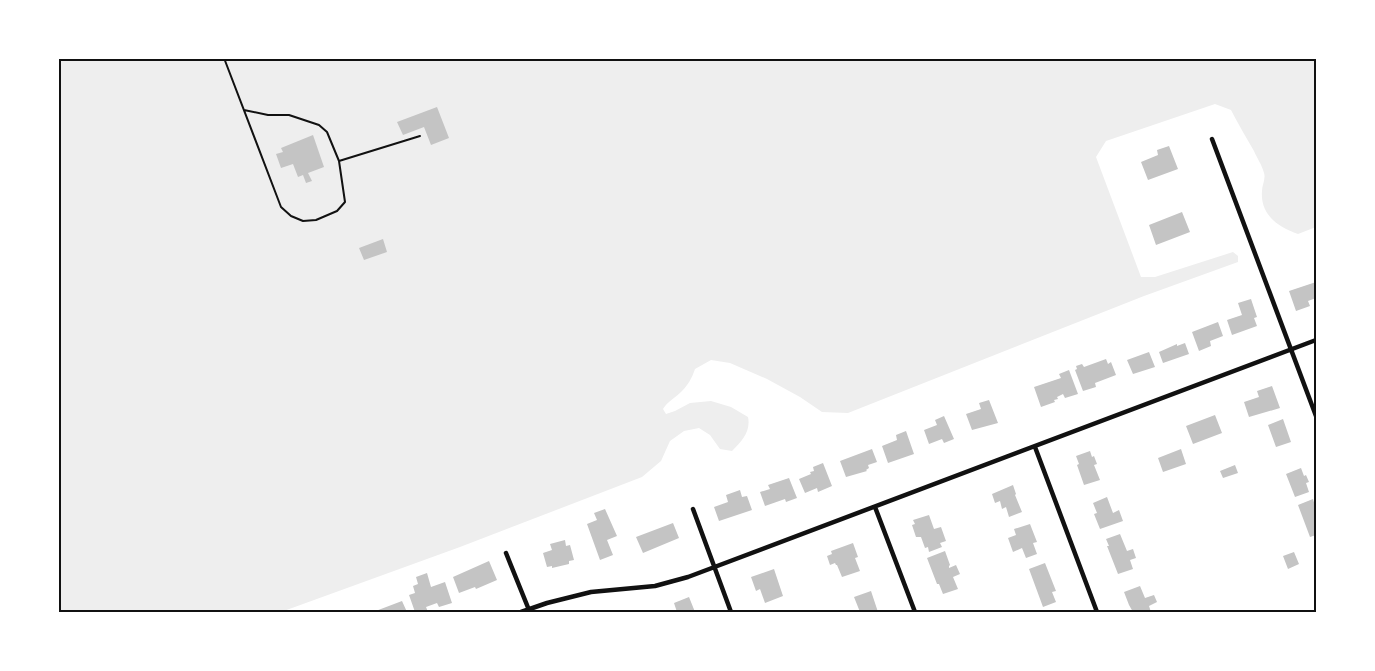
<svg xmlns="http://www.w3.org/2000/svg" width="1375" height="671" font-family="Bitter,serif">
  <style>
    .green { fill: #eee }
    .building { fill: #c4c4c4 }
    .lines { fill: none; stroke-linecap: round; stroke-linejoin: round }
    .service { stroke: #111; stroke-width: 2 }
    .minor { stroke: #111; stroke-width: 4.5 }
    .neatline { fill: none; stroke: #111; stroke-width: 2 }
  </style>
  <rect width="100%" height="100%" fill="#fff"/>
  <path class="green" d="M544 58 1316 59V227L1298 234C1278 227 1260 215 1262 191 1262 185 1266 179 1264 173 1262 165 1257 158 1254 151 1246 137 1238 124 1231 110L1215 104 1106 141 1096 157 1141 277H1155L1233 252 1238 256V262L1144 296 848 413 822 412 800 397 767 379 730 363 711 360 695 369C692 378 688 385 682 391 675 398 668 401 663 409L666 414 675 411 690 403 711 401 731 407 748 417C751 431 742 441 732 451L720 449 710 435 699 428 684 431 670 441 661 461 642 477 460 547 281 612H59L58 59Z"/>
  <path class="building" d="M437 107 449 138 431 145 424 127 403 135 397 122Z
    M313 135 324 167 308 173 312 181 306 183 303 175 298 177 293 164 281 168 276 154 283 152 281 148Z
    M1169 146 1178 169 1148 180 1141 162 1158 155 1157 150Z
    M1182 212 1190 232 1156 245 1149 225Z
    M383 239 387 252 364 260 359 248Z
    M1316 282V298L1308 301 1310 306 1296 311 1289 291Z
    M1251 299 1257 317 1254 318 1257 326 1232 335 1227 320 1242 315 1238 303Z
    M1218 322 1223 336 1210 341 1211 346 1199 351 1192 332Z
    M1185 343 1189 354 1163 363 1159 352 1177 344V346Z
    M1149 352 1155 367 1133 374 1127 360Z
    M1106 359 1108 364 1111 362 1116 375 1095 383 1096 387 1083 391 1075 370 1077 369 1076 366 1082 364 1084 367Z
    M1069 370 1078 394 1065 398 1063 394 1057 397 1058 399 1054 400 1055 402 1041 407 1034 387 1061 378 1059 374Z
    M1272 386 1280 408 1249 417 1244 402 1259 397 1257 391Z
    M989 400 998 423 972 430 966 414 981 409 979 403Z
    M1215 415 1222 433 1193 444 1186 426Z
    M944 416 954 439 944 443 942 439 929 444 924 430 937 425 935 420Z
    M1283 419 1291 442 1276 447 1268 425Z
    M906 431 914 454 888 463 882 446 897 440 896 435Z
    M872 449 877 462 868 465 869 468 866 470 867 471 846 477 840 461Z
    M1181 449 1186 464 1163 472 1158 458Z
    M1090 451 1092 457 1094 456 1097 464 1094 465 1100 480 1084 485 1077 465 1079 464 1076 456Z
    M823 463 832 486 818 492 817 488 805 493 799 479 811 474 810 472 814 471 813 467Z
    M1235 465 1238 473 1223 478 1220 471Z
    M1301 468 1304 476 1306 475 1309 482 1306 483 1309 492 1295 497 1286 474Z
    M789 478 797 498 786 502 785 499 765 506 760 492 770 489 768 485Z
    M1013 485 1016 494 1015 495 1022 512 1009 517 1006 507 1002 509 1000 501 995 503 992 494Z
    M740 490 742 497 747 496 752 510 719 521 714 507 728 502 726 495Z
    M1107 497 1113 513 1119 510 1123 521 1100 529 1094 514 1097 513 1093 503Z
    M1313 499 1316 509V535L1310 537 1298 505Z
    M605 509 617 536 607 540 613 555 600 560 587 524 597 520 594 513Z
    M929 515 934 529 941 527 946 541 940 543 942 547 929 552 928 547 925 548 921 537H916L912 525 915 524 913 520Z
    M673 523 679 538 643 553 636 537Z
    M1030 524 1037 542 1033 543 1037 554 1026 558 1022 548 1013 552 1008 538 1016 535 1014 529Z
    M1120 534 1127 551 1133 549 1136 558 1130 560 1133 569 1118 574 1107 546H1109L1106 539Z
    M565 540 566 546 570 545 574 560 569 561V564L552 568V566L547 567 543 553 552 550 550 544Z
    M853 543 858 557 855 558 860 571 842 577 837 565H836L835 563 830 565 827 556 832 554 831 551Z
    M945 551 950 565 949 566V568L956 565 960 574 953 577 958 589 943 594 939 584H937L927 558Z
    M1294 552 1299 564 1288 569 1283 556Z
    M489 561 497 580 476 589 475 587 459 593 453 577Z
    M1045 563 1056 591 1052 592 1056 602 1043 607 1029 569Z
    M774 569 783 596 765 603 760 589 756 591 751 577Z
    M427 573 431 587 445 582 452 603 439 607 437 603 426 607 428 612H415L409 595 415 593 413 586 418 584 416 577Z
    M1140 586 1145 598 1154 595 1157 602 1149 606 1151 612H1133L1129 605 1124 592Z
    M871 591 878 612H860L854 597Z
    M689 597 695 612H677L674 603Z
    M402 601 407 612H373Z"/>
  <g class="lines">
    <path class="service" d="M224 58 281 207 291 216 303 221 316 220 337 211 345 202 339 161
      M244 110 268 115H289L319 125 327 132 339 161 420 136"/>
    <path class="minor" d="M1212 139 1316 416
      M1035 447 1097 612
      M875 507 915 612
      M693 509 731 612
      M506 553 529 610
      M521 612 547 603 591 592 655 586 688 577 1316 340"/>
  </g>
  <rect width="1375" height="671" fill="none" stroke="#ffffff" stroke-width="120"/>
  <rect x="60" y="60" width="1255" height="551" class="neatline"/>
</svg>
